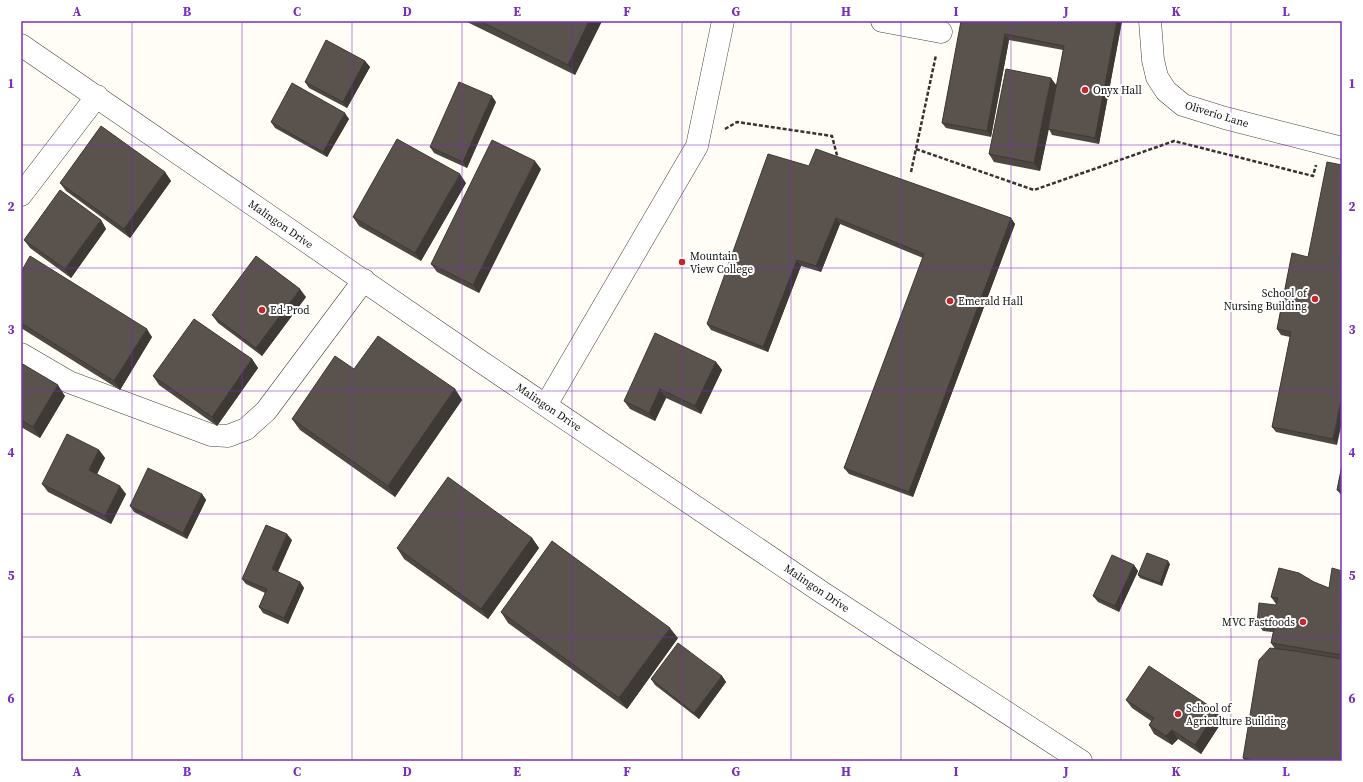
<svg xmlns="http://www.w3.org/2000/svg" width="1363" height="782" font-family="'Source Serif 4',serif">
  <style>
    .lines { fill: none; stroke-linecap: round; stroke-linejoin: round }
    .minor-casing { stroke: #444; stroke-width: 23 }
    .path { stroke: #333; stroke-width: 2.5; stroke-dasharray: 4 2; stroke-linecap: butt }
    .minor { stroke: #fff; stroke-width: 22 }
    .wall { fill: #4d4742 }
    .shaded-wall { fill: #3f3936 }
    .building { fill: #5a524d; stroke: #3f3936 }
    .grid { fill: none; stroke: #7b2cbf; stroke-width: 1; stroke-opacity: 0.55 }
    .poi-dot { fill: #c4262e; stroke: #fff; stroke-width: 1.5 }
    .labels { text-anchor: middle; stroke-width: 4; stroke-linejoin: round; paint-order: stroke }
    .poi-label { font-size: 11px; fill: #111; stroke: #fff; text-anchor: start }
    .street-label { font-size: 11px; fill: #111; stroke: #fff }
    .neatline { fill: none; stroke: #7b2cbf; stroke-width: 1.5 }
    .grid-label { font-size: 13px; text-anchor: middle; font-weight: bold; fill: #7b2cbf }
  </style>
  <rect width="100%" height="100%" fill="#fffdf5"/>
  <g class="lines">
    <g class="minor-casing">
      <path id="minor" d="M882 21 941 32
        M1150 21 1153 60 1157 77 1166 91 1183 105 1225 118 1342 148
        M21 45 480 361 823 593 1081 761
        M21 195 97 96
        M21 354 69 382 211 435 228 436 246 429 266 411 364 280
        M546 405 697 146 723 21"/>
    </g>
    <path class="path" d="M725 129 737 122 832 136 838 159
      M916 149 1034 190 1174 141 1313 176 1316 165
      M911 172 936 55"/>
    <use href="#minor" class="minor"/>
  </g>
  <path class="wall" d="M465 21H602L575 75Z
    M961 21H1122L1099 144 1052 135 1049 129 1040 171 994 162 989 154 1057 86 1063 50 1009 40 991 137 946 128 942 123Z
    M365 61 370 67 347 108 309 88 305 82Z
    M496 102 467 168 434 153 430 147Z
    M349 119 327 157 275 128 271 122Z
    M809 166 1011 218 1015 224 913 497 849 474 844 468 923 258 840 224 821 272 801 266 768 352 711 330 707 324Z
    M541 169 479 293 437 272 431 264Z
    M165 172 171 181 130 238 66 191 60 183Z
    M466 183 421 261 359 226 353 217Z
    M101 220 106 229 71 278 30 248 24 240Z
    M1292 253 1337 445 1276 432 1272 427 1290 337 1281 335 1277 329Z
    M21 272 152 337 120 390 21 328Z
    M306 297 262 356 218 323 212 315Z
    M252 359 258 368 217 426 159 385 153 376Z
    M716 362 722 370 701 414 666 398 655 421 630 409 624 401Z
    M21 363 65 396 40 438 21 427Z
    M354 369 455 389 462 400 395 497 300 430 292 419Z
    M99 450 105 458 97 474 126 494 111 524 48 492 42 484Z
    M1342 465V496L1337 490Z
    M202 494 206 500 187 539 134 512 130 506Z
    M532 538 539 548 488 619 404 559 397 548Z
    M292 540 278 572 300 582 304 588 288 624 263 613 259 607 265 593 246 584 242 579Z
    M1170 564 1162 586 1140 578 1138 575Z
    M1134 565 1138 571 1119 612 1098 602 1093 596Z
    M1342 571V761H1245L1243 758 1275 649 1271 643 1273 632 1263 631 1257 623 1276 605V604L1271 597 1314 582 1329 588Z
    M501 612 678 638 627 709 508 623Z
    M722 676 726 682 699 719 655 685 651 679Z
    M1126 700 1223 720 1201 754 1178 739 1172 745 1154 734 1149 725 1151 721 1132 708Z"/>
  <path class="shaded-wall" d="M589 21H602L575 75 568 65Z
    M1117 21H1122L1099 144 1095 138Z
    M1005 34 1009 40 991 137 987 131Z
    M365 61 370 67 347 108 343 102Z
    M1051 78 1057 86 1040 171 1034 163Z
    M492 96 496 102 467 168 463 162Z
    M345 113 349 119 327 157 323 152Z
    M535 161 541 169 479 293 473 285Z
    M165 172 171 181 130 238 124 229Z
    M460 174 466 183 421 261 415 253Z
    M836 218 840 224 821 272 816 266Z
    M1011 218 1015 224 913 497 909 492Z
    M101 220 106 229 71 278 65 269Z
    M797 260 801 266 768 352 763 347Z
    M300 289 306 297 262 356 256 348Z
    M147 329 152 337 120 390 114 381Z
    M252 359 258 368 217 426 212 417Z
    M716 362 722 370 701 414 695 406Z
    M58 385 65 396 40 438 33 427Z
    M455 389 462 400 395 497 388 486Z
    M660 389 666 398 655 421 649 413Z
    M1342 395V422L1337 445 1333 439Z
    M99 450 105 458 95 478 89 470Z
    M120 486 126 494 111 524 105 516Z
    M202 494 206 500 187 539 183 533Z
    M287 534 292 540 276 575 272 569Z
    M532 538 539 548 488 619 481 609Z
    M1168 561 1170 564 1162 586 1160 583Z
    M1134 565 1138 571 1119 612 1115 606Z
    M300 582 304 588 288 624 284 618Z
    M670 628 678 638 627 709 619 698Z
    M722 676 726 682 699 719 694 713Z
    M1217 711 1223 720 1201 754 1195 745Z
    M1172 730 1178 739 1172 745 1166 736Z"/>
  <path class="building" d="M480 21H589L568 65Z
    M961 21H1117L1095 138 1048 129 1064 46 1005 34 987 131 942 123Z
    M326 40 365 61 343 102 305 82Z
    M1006 69 1051 78 1034 163 989 154Z
    M459 82 492 96 463 162 430 147Z
    M292 83 345 113 323 152 271 122Z
    M101 126 165 172 124 229 60 183Z
    M397 139 460 174 415 253 353 217Z
    M492 140 535 161 473 285 431 264Z
    M816 149 1011 218 909 492 844 468 924 254 836 218 816 266 797 260 763 347 707 324 768 154 809 166Z
    M1327 162 1342 165V395L1333 439 1272 427 1291 332 1277 329 1292 253 1308 257Z
    M60 190 101 220 65 269 24 240Z
    M30 256 147 329 114 381 21 323V272Z
    M256 256 300 289 256 348 212 315Z
    M194 319 252 359 212 417 153 376Z
    M655 333 716 362 695 406 660 389 649 413 624 401Z
    M378 336 455 389 388 486 292 419 335 356 354 369Z
    M21 363 58 385 33 427 21 420Z
    M67 434 99 450 89 470 120 486 105 516 42 484Z
    M1342 465V491L1337 490Z
    M148 468 202 494 183 533 130 506Z
    M448 477 532 538 481 609 397 548Z
    M266 525 287 534 272 569 300 582 284 618 259 607 267 589 242 579Z
    M552 541 670 628 619 698 501 612Z
    M1147 553 1168 561 1160 583 1138 575Z
    M1112 555 1134 565 1115 606 1093 596Z
    M1279 568 1299 573 1314 582 1329 588 1332 568 1342 571V655L1271 643 1275 625 1257 623 1259 603 1276 605 1278 598 1271 597Z
    M678 643 722 676 694 713 651 679Z
    M1270 648 1295 651 1342 659V761H1256L1243 758 1259 660Z
    M1149 666 1217 711 1195 745 1172 730 1166 736 1149 725 1154 718 1126 700Z"/>
  <path class="grid" d="M132 21V761M242 21V761M352 21V761M462 21V761M572 21V761M682 21V761M791 21V761M901 21V761M1011 21V761M1121 21V761M1231 21V761M21 145H1342M21 268H1342M21 391H1342M21 514H1342M21 637H1342"/>
  <g class="poi-dot">
    <circle cx="1085" cy="90" r="4"/>
    <circle cx="682" cy="262" r="4"/>
    <circle cx="1315" cy="299" r="4"/>
    <circle cx="950" cy="301" r="4"/>
    <circle cx="262" cy="310" r="4"/>
    <circle cx="1303" cy="622" r="4"/>
    <circle cx="1178" cy="714" r="4"/>
  </g>
  <g class="labels">
    <g class="poi-label">
      <text x="1093" y="94">Onyx Hall</text>
      <text x="690" y="260">Mountain<tspan x="690" dy="13">View College</tspan></text>
      <text x="1307" y="297" text-anchor="end">School of<tspan x="1307" dy="13">Nursing Building</tspan></text>
      <text x="958" y="305">Emerald Hall</text>
      <text x="270" y="314">Ed-Prod</text>
      <text x="1295" y="626" text-anchor="end">MVC Fastfoods</text>
      <text x="1186" y="712">School of<tspan x="1186" dy="13">Agriculture Building</tspan></text>
    </g>
    <g class="street-label">
      <text transform="translate(1217 114) rotate(17)" y="4">Oliverio Lane</text>
      <text transform="translate(281 224) rotate(35)" y="4">Malingon Drive</text>
      <text transform="translate(549 407) rotate(34)" y="4">Malingon Drive</text>
      <text transform="translate(817 588) rotate(34)" y="4">Malingon Drive</text>
    </g>
  </g>
  <rect width="1363" height="782" fill="none" stroke="#ffffff" stroke-width="44"/>
  <rect x="22" y="22" width="1319" height="738" class="neatline"/>
  <g class="grid-label">
    <text x="77" y="16">A</text>
    <text x="187" y="16">B</text>
    <text x="297" y="16">C</text>
    <text x="407" y="16">D</text>
    <text x="517" y="16">E</text>
    <text x="627" y="16">F</text>
    <text x="736" y="16">G</text>
    <text x="846" y="16">H</text>
    <text x="956" y="16">I</text>
    <text x="1066" y="16">J</text>
    <text x="1176" y="16">K</text>
    <text x="1286" y="16">L</text>
    <text x="11" y="88">1</text>
    <text x="1352" y="88">1</text>
    <text x="11" y="211">2</text>
    <text x="1352" y="211">2</text>
    <text x="11" y="334">3</text>
    <text x="1352" y="334">3</text>
    <text x="11" y="457">4</text>
    <text x="1352" y="457">4</text>
    <text x="11" y="580">5</text>
    <text x="1352" y="580">5</text>
    <text x="11" y="703">6</text>
    <text x="1352" y="703">6</text>
    <text x="77" y="776">A</text>
    <text x="187" y="776">B</text>
    <text x="297" y="776">C</text>
    <text x="407" y="776">D</text>
    <text x="517" y="776">E</text>
    <text x="627" y="776">F</text>
    <text x="736" y="776">G</text>
    <text x="846" y="776">H</text>
    <text x="956" y="776">I</text>
    <text x="1066" y="776">J</text>
    <text x="1176" y="776">K</text>
    <text x="1286" y="776">L</text>
  </g>
</svg>
